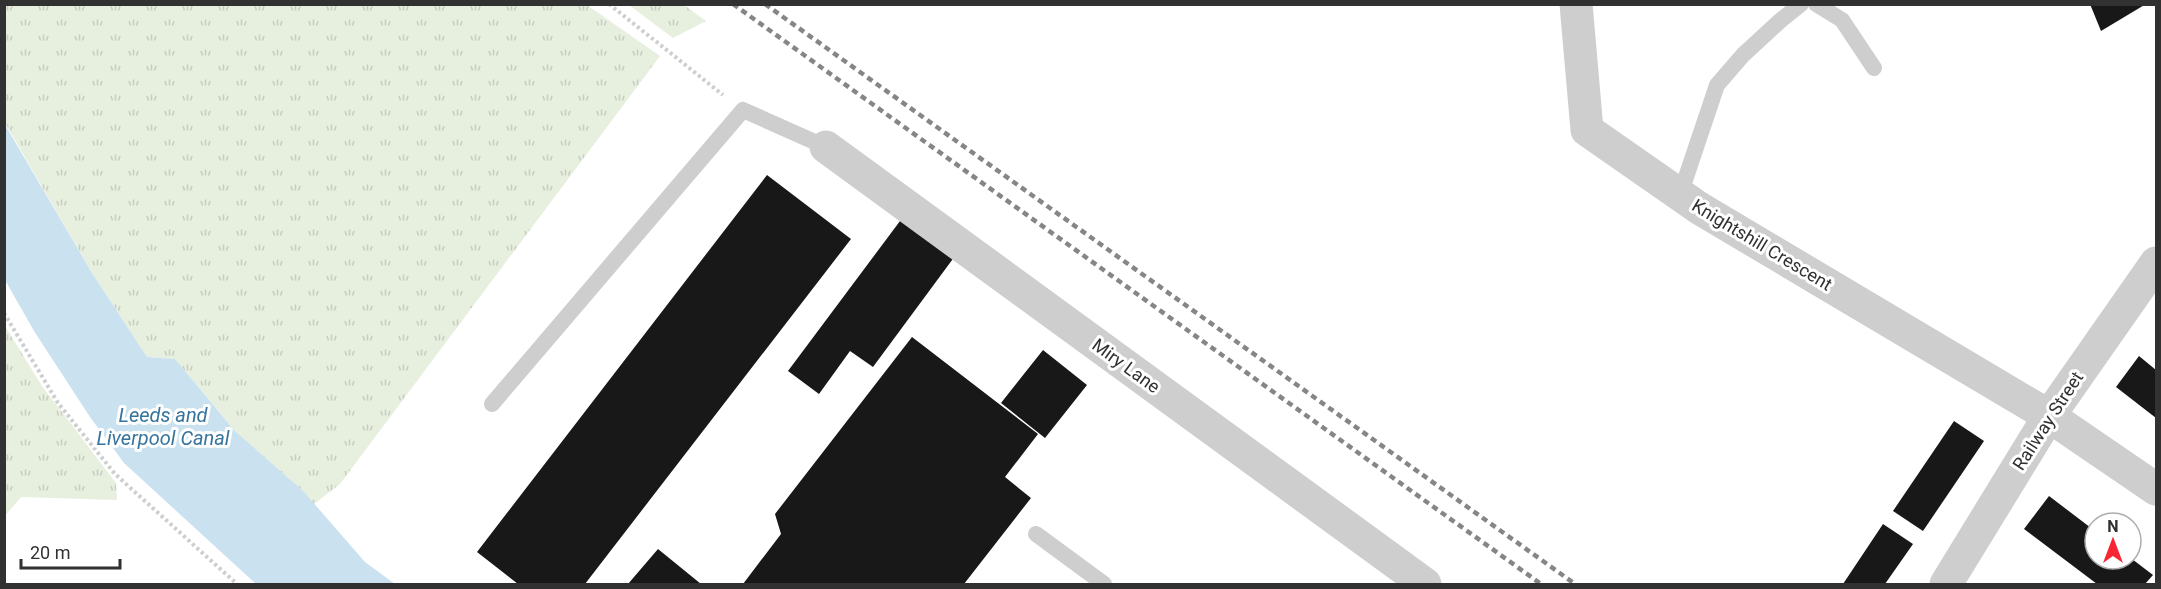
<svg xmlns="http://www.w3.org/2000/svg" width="2161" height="589" font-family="Roboto,sans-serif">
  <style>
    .grass { fill: url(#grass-tufts) }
    .water { fill: #cae1f0 }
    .building { fill: #181818 }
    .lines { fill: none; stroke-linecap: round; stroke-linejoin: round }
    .path { stroke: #cecece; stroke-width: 4; stroke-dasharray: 3 3; stroke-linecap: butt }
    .lane { stroke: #cecece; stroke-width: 16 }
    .street { stroke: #cecece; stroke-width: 33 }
    .rail { stroke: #868686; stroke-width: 4.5; stroke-dasharray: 6 4.5; stroke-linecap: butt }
    .labels { text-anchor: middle; stroke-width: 6; stroke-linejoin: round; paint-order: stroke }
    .street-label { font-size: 18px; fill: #313131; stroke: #fff }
    .water-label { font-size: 20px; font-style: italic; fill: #36749d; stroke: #fff }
  </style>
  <defs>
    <pattern id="grass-tufts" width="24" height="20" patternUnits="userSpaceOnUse" patternTransform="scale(1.5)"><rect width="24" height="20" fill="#e7efdf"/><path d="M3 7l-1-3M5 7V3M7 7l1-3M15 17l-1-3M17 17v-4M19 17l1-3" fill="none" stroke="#c7cdc0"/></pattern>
  </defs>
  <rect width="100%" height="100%" fill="#fff"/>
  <path class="grass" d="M4 5H587L660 56 340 484 314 504 303 492 234 430 175 359 147 357 92 273 5 123Z
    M629 5H684L706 21 673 38Z
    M5 326 42 386 116 483 117 500 21 497 5 516Z"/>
  <path class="water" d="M4 123 92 273 147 357 175 359 234 430 304 492 365 562 395 584H256L124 463 90 417 34 331 5 280Z"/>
  <path class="building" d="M2090 4H2146L2101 31Z
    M767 175 851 239 585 584H518L477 552Z
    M906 213 958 252 873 367 850 351 819 394 788 371Z
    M912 337 1038 434 1005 477 1031 498 964 584H743L781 534 775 514Z
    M1043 350 1087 385 1045 438 1001 403Z
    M2139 356 2156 370V418L2116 387Z
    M1954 421 1984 441 1923 531 1893 511Z
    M2049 496 2095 531V559H2132L2153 575 2145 584H2097L2024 529Z
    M1883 524 1913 544 1885 584H1843Z
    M658 549 701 584H628Z"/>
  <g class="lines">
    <path class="path" d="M609 4 723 95
      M4 313 58 403 115 474 237 584"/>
    <path class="lane" d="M1816 4 1842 20 1874 68
      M1680 195 1717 85 1743 55 1781 20 1801 4
      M492 404 743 110 826 147
      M1036 534 1104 584"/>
    <path class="street" d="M1576 4 1587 130 1699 208 2049 416 2156 489
      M826 147 1425 584
      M1946 584 2049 416 2156 263"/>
    <path class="rail" d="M733 4 1541 584
      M765 4 1575 584"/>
  </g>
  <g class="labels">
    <g class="street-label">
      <text transform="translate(1762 245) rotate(31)" y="6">Knightshill Crescent</text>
      <text transform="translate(1126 366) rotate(36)" y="6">Miry Lane</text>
      <text transform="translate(2048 421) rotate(-57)" y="6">Railway Street</text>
    </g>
    <g class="water-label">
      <text x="163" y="422">Leeds and<tspan x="163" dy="23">Liverpool Canal</tspan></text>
    </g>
  </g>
  <rect width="2161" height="589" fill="none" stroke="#313131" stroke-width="12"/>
  <g transform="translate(2113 541)"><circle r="28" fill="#ffffff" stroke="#adadad" stroke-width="1.5"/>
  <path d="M0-4.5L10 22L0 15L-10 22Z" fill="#f62633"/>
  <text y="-9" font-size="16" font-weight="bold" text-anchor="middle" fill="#313131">N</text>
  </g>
  <path d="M21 559v9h99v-9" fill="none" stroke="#313131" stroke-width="3"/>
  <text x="30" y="559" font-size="18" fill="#313131" stroke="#ffffff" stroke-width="4.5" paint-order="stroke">20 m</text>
</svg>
